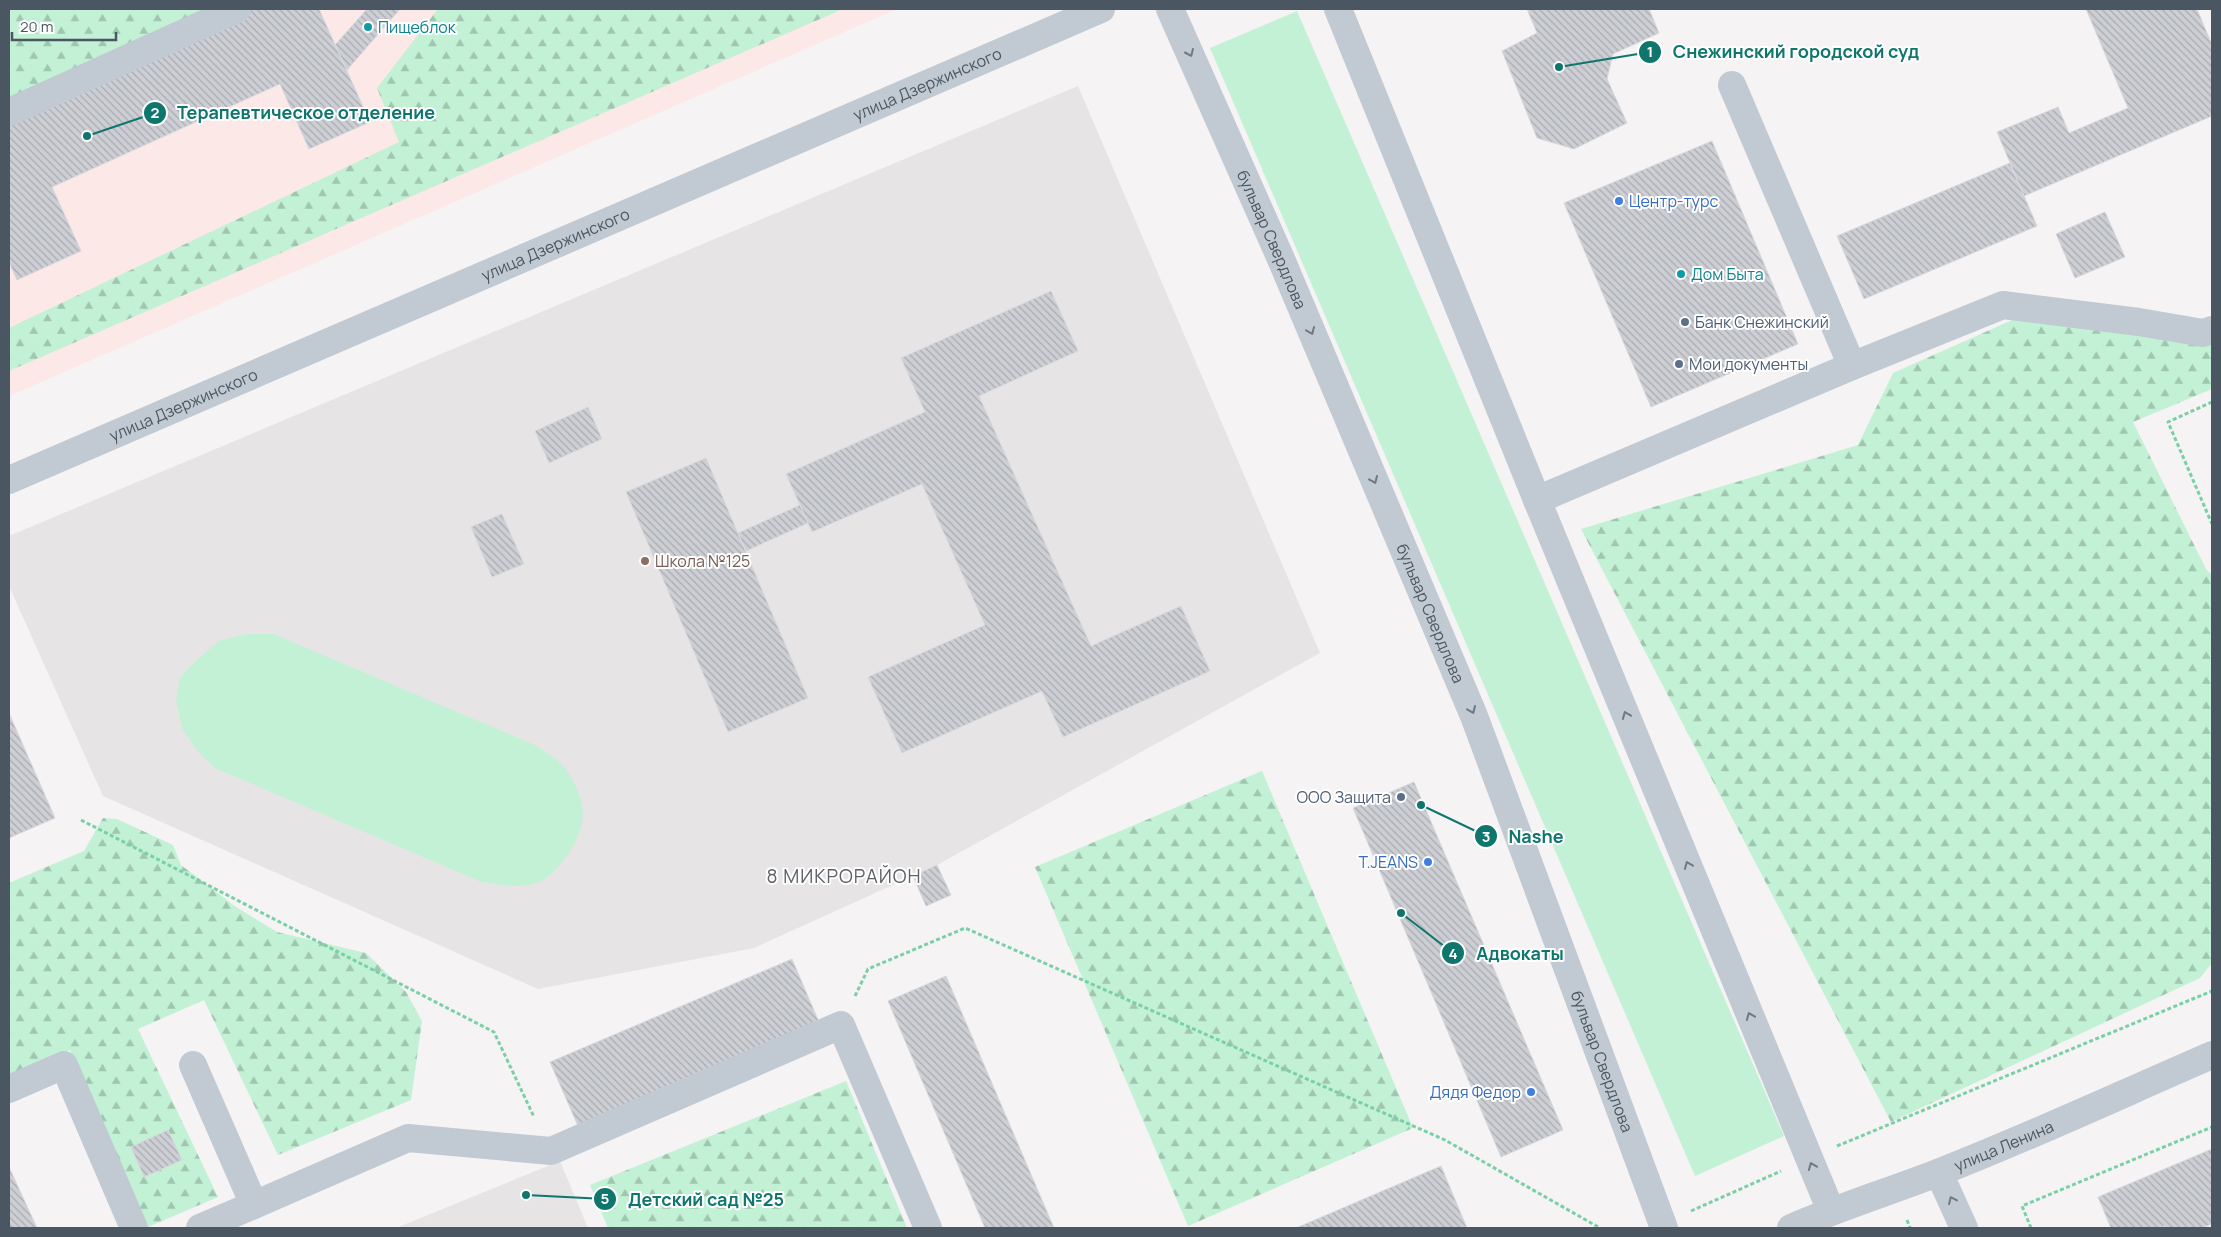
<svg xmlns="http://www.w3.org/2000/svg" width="2221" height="1237" font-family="Manrope,sans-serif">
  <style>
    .education { fill: #e6e4e5 }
    .medical { fill: #fce8e6 }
    .green { fill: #c3f1d5 }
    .forest { fill: url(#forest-firs) }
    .building { fill: url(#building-back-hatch); stroke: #d7d9de }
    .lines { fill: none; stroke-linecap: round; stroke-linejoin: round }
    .path { stroke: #7ad0a6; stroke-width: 3; stroke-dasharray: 4 2.5; stroke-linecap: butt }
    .minor { stroke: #c1cad2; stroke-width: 28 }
    .oneway { stroke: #6e7983 }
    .culture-dot { fill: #0f9aa8; stroke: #fff; stroke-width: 2 }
    .shop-dot { fill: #3f7fe0; stroke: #fff; stroke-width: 2 }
    .service-dot { fill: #5c6f8a; stroke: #fff; stroke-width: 2 }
    .education-dot { fill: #8d6e63; stroke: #fff; stroke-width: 2 }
    .labels { text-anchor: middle; stroke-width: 4; stroke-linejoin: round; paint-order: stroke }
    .culture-label { font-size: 16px; fill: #0d838f; stroke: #fff; text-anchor: start }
    .street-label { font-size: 16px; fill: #4a5661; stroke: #fff }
    .shop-label { font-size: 16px; fill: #366cbe; stroke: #fff; text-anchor: end }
    .service-label { font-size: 16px; fill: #4e5e75; stroke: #fff; text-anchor: start }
    .education-label { font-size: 16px; fill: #785e54; stroke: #fff; text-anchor: start }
    .quarter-label { font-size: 19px; letter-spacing: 1px; fill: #5f6368; stroke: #fff }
    .leader { fill: none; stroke: #0f766e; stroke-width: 2 }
    .callout-dot { fill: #0f766e; stroke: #fff; stroke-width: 2 }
    .mark-label { font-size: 15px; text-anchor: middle; font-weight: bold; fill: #fff }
    .callout-label { font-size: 18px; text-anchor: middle; font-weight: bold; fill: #0f766e; stroke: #fff; stroke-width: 4; stroke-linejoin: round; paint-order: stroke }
  </style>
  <defs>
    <pattern id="forest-firs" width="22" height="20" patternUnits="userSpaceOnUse" patternTransform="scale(1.25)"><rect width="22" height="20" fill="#c3f1d5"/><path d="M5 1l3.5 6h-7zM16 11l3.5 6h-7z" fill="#a0c6b0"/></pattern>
    <pattern id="building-back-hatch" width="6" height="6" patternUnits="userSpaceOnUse" patternTransform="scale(1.25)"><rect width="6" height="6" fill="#cdcfd5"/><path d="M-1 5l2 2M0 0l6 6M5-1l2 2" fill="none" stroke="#a8abb0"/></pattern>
  </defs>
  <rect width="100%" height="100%" fill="#f5f3f3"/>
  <path class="education" d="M1078 86 1320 653 937 865 754 948 538 989 103 796 9 586V536Z
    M560 1161 588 1228H396Z"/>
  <path class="medical" d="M9 9H897L9 396Z"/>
  <path class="green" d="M1297 11 1784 1136 1695 1176 1210 48Z
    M246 634H274L537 746C545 752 558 759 564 767 588 799 589 827 565 858 557 869 547 881 533 884 515 889 497 884 479 881L215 768 197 751 182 728 176 700 180 677 199 658 219 641Z"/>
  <path class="forest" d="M9 9H207L9 100Z
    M438 9H843L9 371V328L399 142 377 88Z
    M2019 317 2212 340V389L2133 422 2206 569 2212 575V963L2200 978 1891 1122 1581 529 1858 445 1893 373Z
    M1262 771 1413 1128 1188 1226 1035 867Z
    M103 818 117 819 173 845 181 865 236 907 277 932 366 953 406 992 422 1021 411 1100 278 1155 204 1000 138 1029 218 1197 148 1227 70 1050 9 1075V883L84 851Z
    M846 1081 907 1228H608L590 1185Z"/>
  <path class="building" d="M249 9H319L370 122 309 149 280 84 52 187 81 251 17 280 9 262V117Z
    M367 9H400L347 70 335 45Z
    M1527 9H1649L1659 33 1613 54 1607 79 1627 123 1574 149 1537 138 1502 51 1537 33Z
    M2086 9H2197L2212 45V116L2024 196 1997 132 2058 107 2069 133 2128 108Z
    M1712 141 1798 344 1651 407 1564 203Z
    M2010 163 2037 226 1864 299 1837 236Z
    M2105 212 2125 257 2075 278 2056 234Z
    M1051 291 1078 351 979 396 1091 646 1181 606 1210 671 1063 737 1042 691 902 753 868 677 985 625 922 484 812 532 786 474 925 412 901 358Z
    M588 407 602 439 549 463 535 431Z
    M706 458 808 698 728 732 626 492Z
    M800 505 808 523 746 551 738 533Z
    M502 514 524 564 492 577 471 527Z
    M9 713 55 818 9 838Z
    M1414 782 1563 1130 1501 1157 1353 808Z
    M937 865 951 895 926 906 913 876Z
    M792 959 819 1022 578 1126 550 1062Z
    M946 976 1054 1228H985L888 1001Z
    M168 1130 182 1160 144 1177 131 1147Z
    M2212 1149V1224L2201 1228H2166L2165 1226 2161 1228H2111L2098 1197Z
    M1441 1166 1467 1228H1296Z
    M9 1167 37 1228H9Z"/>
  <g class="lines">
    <path class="path" d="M2212 402 2168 422 2212 524
      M81 820 494 1032 534 1117
      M855 996 868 969 965 928 1445 1140 1600 1228
      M1837 1146 2212 991
      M1691 1211 1781 1171
      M1907 1220 1910 1228
      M2031 1228 2022 1206 2212 1127"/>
    <g class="minor">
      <path id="s1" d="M1170 9 1281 259 1474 716 1664 1228"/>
      <path d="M1338 9 1537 500 1831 1211"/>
      <path d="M1732 85 1852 366"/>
      <path d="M9 112 237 9"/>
      <path id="s2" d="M9 480 1101 9"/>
      <path d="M1537 500 1852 366 2003 305 2139 322 2203 333 2212 330"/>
      <path d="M193 1065 254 1205 200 1228"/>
      <path d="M9 1089 64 1065 134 1228"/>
      <path d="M1939 1173 1964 1228"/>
      <path d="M254 1205 408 1138 551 1151 841 1025 928 1228"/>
      <path id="s3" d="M1791 1228C1840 1207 1891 1191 1940 1172 2032 1136 2122 1094 2212 1055"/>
    </g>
  </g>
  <defs><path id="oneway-chevron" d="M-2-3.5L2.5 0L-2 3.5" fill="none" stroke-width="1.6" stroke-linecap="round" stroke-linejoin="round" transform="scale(1.25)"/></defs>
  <g class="oneway">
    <use href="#oneway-chevron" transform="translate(1190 53) rotate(66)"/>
    <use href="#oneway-chevron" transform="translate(1311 331) rotate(67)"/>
    <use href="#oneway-chevron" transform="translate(1374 480) rotate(67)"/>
    <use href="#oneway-chevron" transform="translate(1472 710) rotate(67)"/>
    <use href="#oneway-chevron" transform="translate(1626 715) rotate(-112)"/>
    <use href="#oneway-chevron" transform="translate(1688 865) rotate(-112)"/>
    <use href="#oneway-chevron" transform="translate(1750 1016) rotate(-112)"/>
    <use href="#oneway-chevron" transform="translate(1812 1166) rotate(-112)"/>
    <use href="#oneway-chevron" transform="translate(1952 1200) rotate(-115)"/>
  </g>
  <g class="culture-dot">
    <circle cx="368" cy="27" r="5"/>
    <circle cx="1681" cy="274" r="5"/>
  </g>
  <g class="shop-dot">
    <circle cx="1619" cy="201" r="5"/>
    <circle cx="1428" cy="862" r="5"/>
    <circle cx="1531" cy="1092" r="5"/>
  </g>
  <g class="service-dot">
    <circle cx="1685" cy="322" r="5"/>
    <circle cx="1679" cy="364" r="5"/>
    <circle cx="1401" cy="797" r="5"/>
  </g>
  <circle class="education-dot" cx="645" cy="561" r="5"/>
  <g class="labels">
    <g class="culture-label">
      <text x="378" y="33">Пищеблок</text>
      <text x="1691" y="280">Дом Быта</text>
    </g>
    <g class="street-label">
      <text dy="6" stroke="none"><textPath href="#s2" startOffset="1000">улица Дзержинского</textPath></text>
      <text dy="6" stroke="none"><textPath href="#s1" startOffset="252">бульвар Свердлова</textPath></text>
      <text dy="6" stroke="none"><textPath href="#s2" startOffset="595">улица Дзержинского</textPath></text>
      <text dy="6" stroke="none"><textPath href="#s2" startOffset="190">улица Дзержинского</textPath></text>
      <text dy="6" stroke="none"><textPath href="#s1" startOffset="658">бульвар Свердлова</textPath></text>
      <text dy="6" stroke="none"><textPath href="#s1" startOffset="1138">бульвар Свердлова</textPath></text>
      <text dy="6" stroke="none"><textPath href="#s3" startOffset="228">улица Ленина</textPath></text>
    </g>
    <g class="shop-label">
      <text x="1629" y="207" text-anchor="start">Центр-турс</text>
      <text x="1418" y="868">T.JEANS</text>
      <text x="1521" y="1098">Дядя Федор</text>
    </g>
    <g class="service-label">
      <text x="1695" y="328">Банк Снежинский</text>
      <text x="1689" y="370">Мои документы</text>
      <text x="1391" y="803" text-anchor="end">ООО Защита</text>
    </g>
    <g class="education-label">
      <text x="655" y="567">Школа №125</text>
    </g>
    <g class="quarter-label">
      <text x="844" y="883">8 МИКРОРАЙОН</text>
    </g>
  </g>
  <path class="leader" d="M1559 67L1650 52M87 136L155 113M1421 805L1486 836M1401 913L1453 953M526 1195L605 1199"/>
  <g class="callout-dot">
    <circle cx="1559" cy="67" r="5"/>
    <circle cx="87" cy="136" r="5"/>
    <circle cx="1421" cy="805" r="5"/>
    <circle cx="1401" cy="913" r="5"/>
    <circle cx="526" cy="1195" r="5"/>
    <circle cx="1650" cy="52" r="12"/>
    <circle cx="155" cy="113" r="12"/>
    <circle cx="1486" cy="836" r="12"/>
    <circle cx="1453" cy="953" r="12"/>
    <circle cx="605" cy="1199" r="12"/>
  </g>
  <g class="mark-label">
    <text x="1650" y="57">1</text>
    <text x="155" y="118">2</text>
    <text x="1486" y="842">3</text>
    <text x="1453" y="959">4</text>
    <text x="605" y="1204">5</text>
  </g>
  <g class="callout-label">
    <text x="1796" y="58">Снежинский городской суд</text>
    <text x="306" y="119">Терапевтическое отделение</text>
    <text x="1536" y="843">Nashe</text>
    <text x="1520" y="960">Адвокаты</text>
    <text x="706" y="1206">Детский сад №25</text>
  </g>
  <rect width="2221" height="1237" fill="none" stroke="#4a5661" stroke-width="20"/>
  <path d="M12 32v8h104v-8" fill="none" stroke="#4a5661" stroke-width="2.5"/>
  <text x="20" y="32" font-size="15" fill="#4a5661" stroke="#ffffff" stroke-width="4" paint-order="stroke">20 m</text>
</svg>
